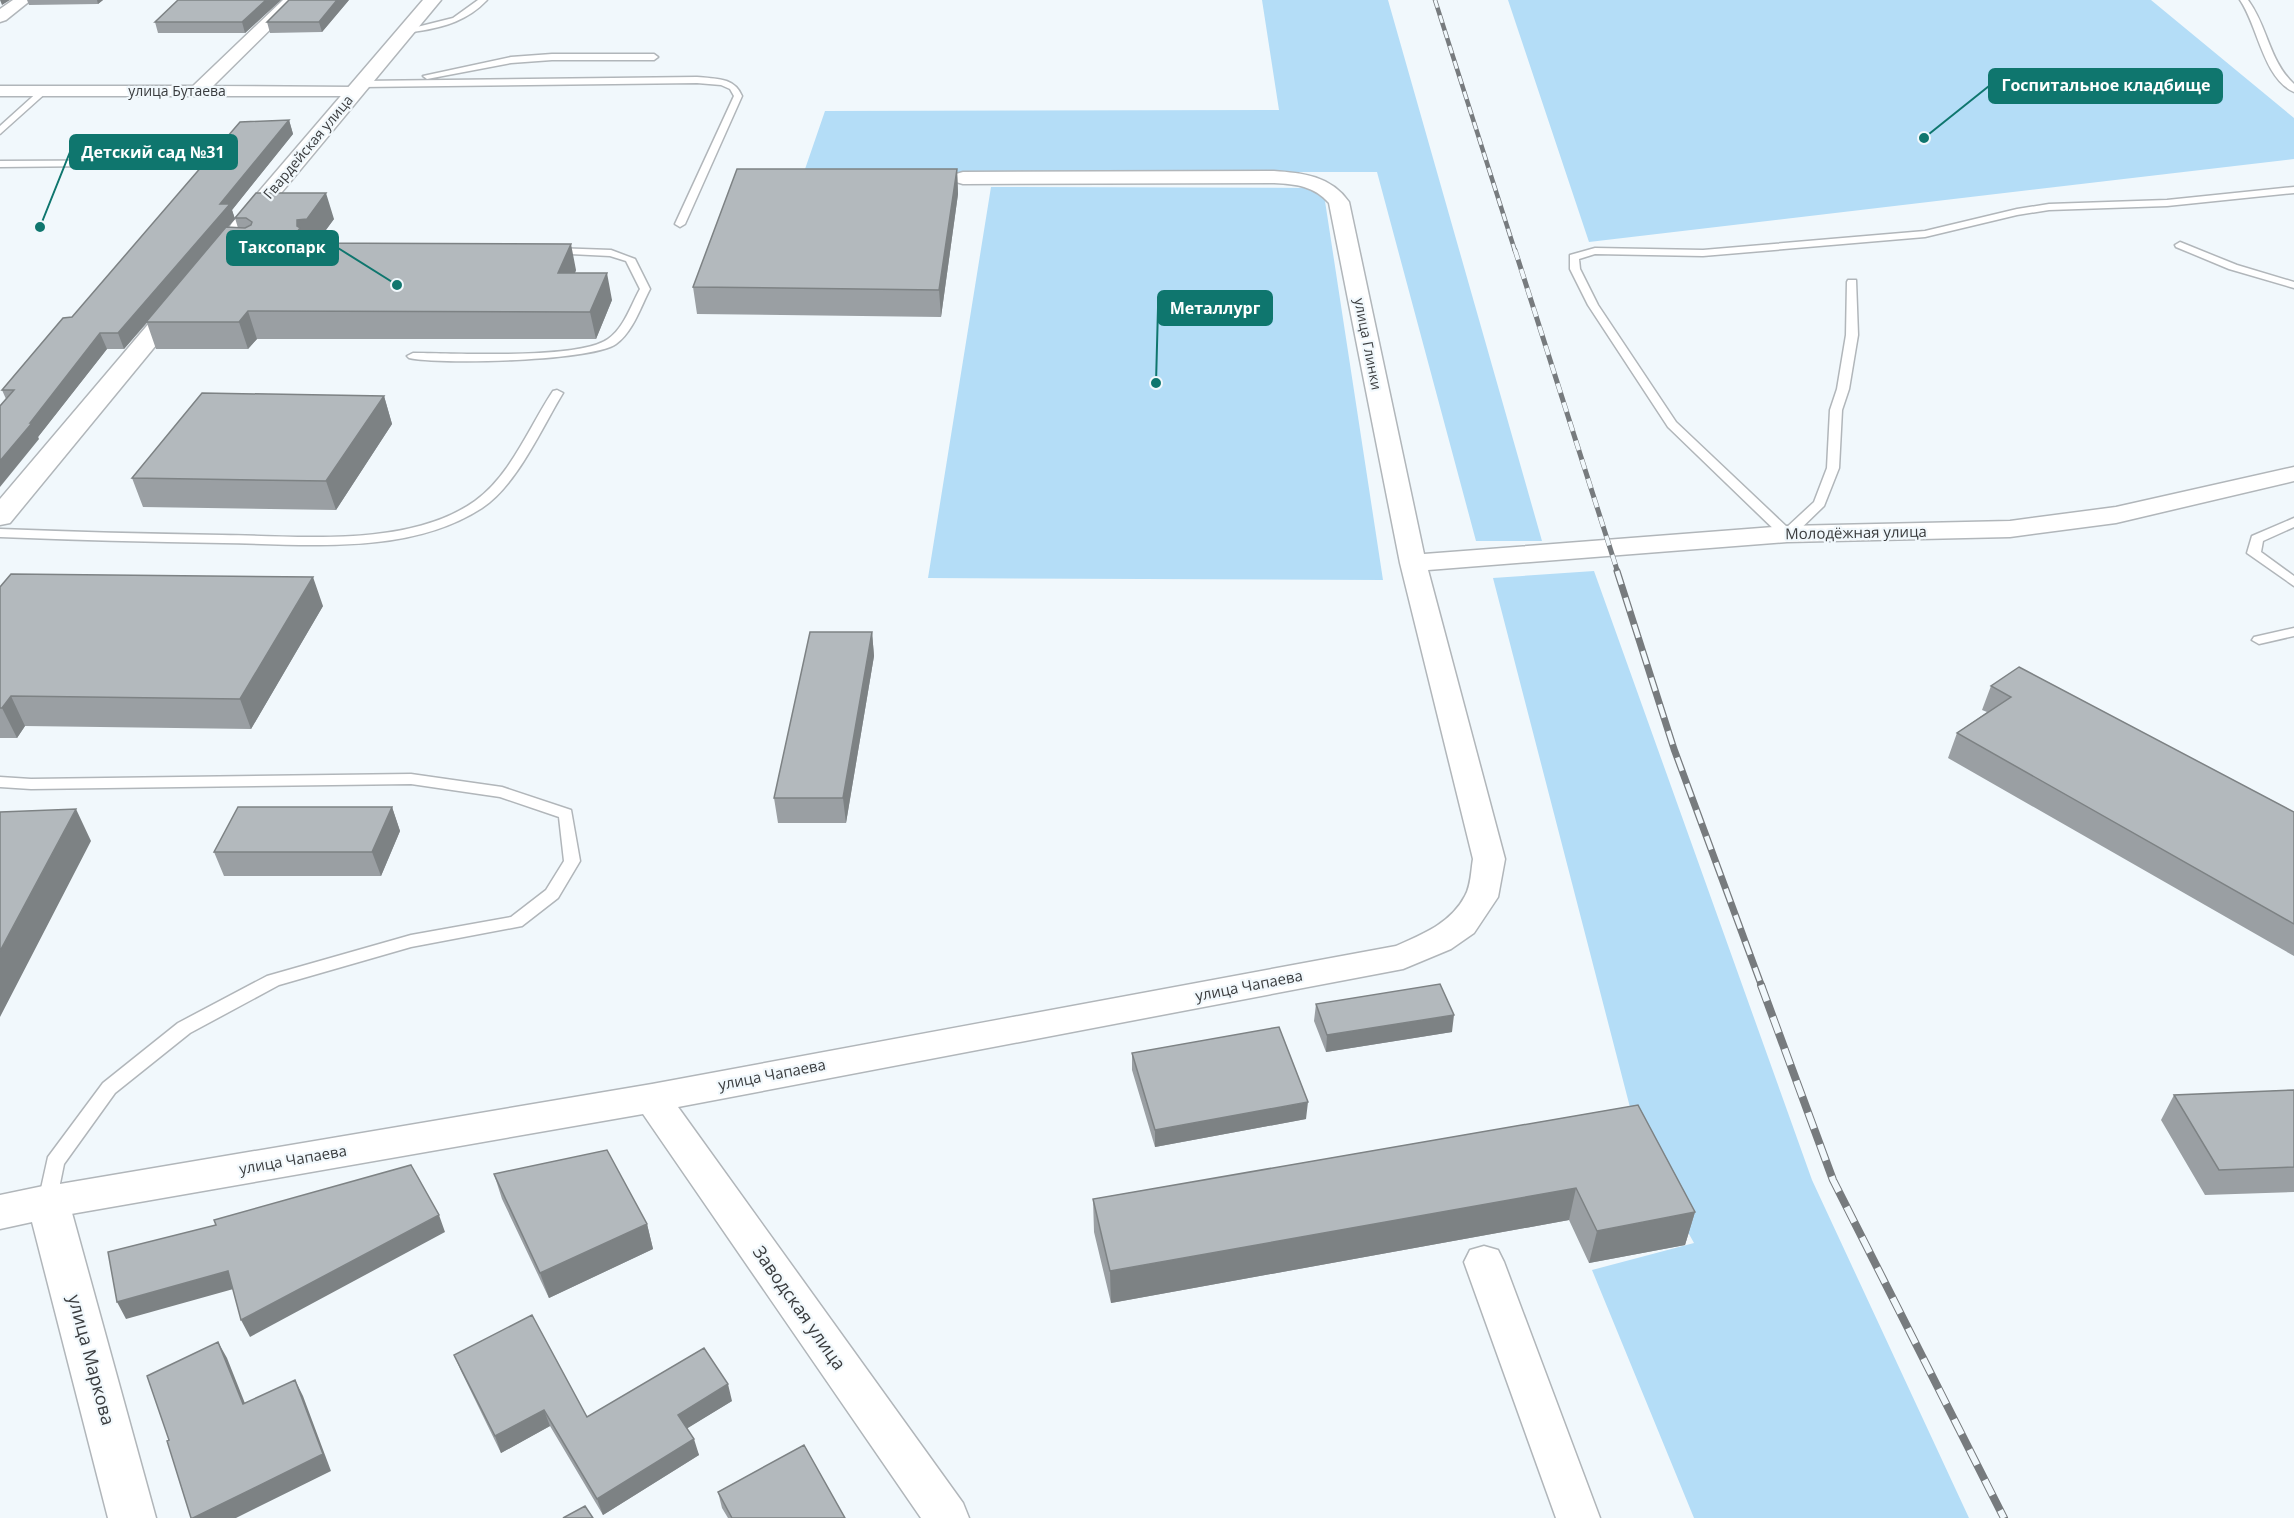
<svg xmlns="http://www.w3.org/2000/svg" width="2294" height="1518" font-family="'Open Sans',sans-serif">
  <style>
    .green { fill: #b4ddf7 }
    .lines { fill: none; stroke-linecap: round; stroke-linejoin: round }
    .service-casing { stroke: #b1b6ba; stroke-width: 3 }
    .minor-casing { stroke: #b1b6ba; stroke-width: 3 }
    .tertiary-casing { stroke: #b1b6ba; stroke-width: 3 }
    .secondary-casing { stroke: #b1b6ba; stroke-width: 3 }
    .service { fill: #fff; fill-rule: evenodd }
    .minor { fill: #fff; fill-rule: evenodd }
    .tertiary { fill: #fff; fill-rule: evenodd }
    .secondary { fill: #fff; fill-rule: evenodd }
    .rail-far3-casing { stroke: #777b7e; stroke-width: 4.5 }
    .rail-far2-casing { stroke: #777b7e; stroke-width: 5 }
    .rail-far1-casing { stroke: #777b7e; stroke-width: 7 }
    .rail-casing { stroke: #777b7e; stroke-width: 8 }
    .rail-far3 { stroke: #f1f8fc; stroke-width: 3; stroke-dasharray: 8; stroke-linecap: butt }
    .rail-far2 { stroke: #f1f8fc; stroke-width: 4; stroke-dasharray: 10; stroke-linecap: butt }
    .rail-far1 { stroke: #f1f8fc; stroke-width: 4.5; stroke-dasharray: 14; stroke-linecap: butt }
    .rail { stroke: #f1f8fc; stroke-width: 6; stroke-dasharray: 17; stroke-linecap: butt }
    .wall { fill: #9a9fa3 }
    .shaded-wall { fill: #7d8284 }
    .building { fill: #b3b9bd; stroke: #7d8284; stroke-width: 1.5 }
    .labels { text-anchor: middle; stroke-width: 4.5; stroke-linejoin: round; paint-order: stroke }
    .far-street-label { font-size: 14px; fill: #3a3c3e; stroke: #f1f8fc }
    .street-label { font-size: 15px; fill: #3a3c3e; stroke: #f1f8fc }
    .near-street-label { font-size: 18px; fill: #3a3c3e; stroke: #f1f8fc }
    .leader { fill: none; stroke: #0f766e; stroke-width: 2 }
    .callout-dot { fill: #0f766e; stroke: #f1f8fc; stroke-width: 2 }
    .callout { fill: #0f766e; stroke: #0f766e; stroke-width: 2 }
    .callout-label { font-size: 16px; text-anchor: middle; font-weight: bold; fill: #fff }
  </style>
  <rect width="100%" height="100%" fill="#f1f8fc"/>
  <path class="green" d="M1262 0H1388L1542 541H1476L1377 172H804L825 111 1279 110Z
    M1508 0H2151L2294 118V159L1589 242Z
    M991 187 1323 188 1383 580 928 578Z
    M1594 571 1812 1180 1969 1518H1694L1592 1270 1694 1243 1640 1146 1493 578Z"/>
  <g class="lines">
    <g class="service-casing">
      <path id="service" d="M478 0H487C468 20 445 27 419 31 412 32 406 35 401 31L453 18Z
        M2240 0H2248C2268 27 2269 61 2294 84V92C2263 78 2258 26 2240 0Z
        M552 54H654L658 57 654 60H552L511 63 427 79 423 76 511 57Z
        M697 77C716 79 734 77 742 96L685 224 680 227 675 224 734 96 730 89 721 85 697 83 361 87 357 84 361 81Z
        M41 89 48 91 0 134V126Z
        M196 160 198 162 193 165 0 167V161Z
        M2294 187V193L2167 206 2049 210 2017 215 1925 237 1703 256 1595 254 1579 259 1580 269 1598 305 1676 422 1787 527 1814 502 1827 468 1830 410 1837 389 1846 335 1847 282 1848 280H1856L1858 335 1849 389 1842 410 1839 468 1824 506 1792 537H1782L1668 427 1588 305 1570 269V255L1595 248 1703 250 1925 231 2017 209 2049 204 2167 200Z
        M2180 242 2237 265 2294 282V288L2229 269 2176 247 2175 245Z
        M554 248 611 250 635 259 650 289C641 306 633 332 616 344 591 361 441 365 409 358L407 356 413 353C453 353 579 360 608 339 624 328 631 305 640 289L626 261 610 256 550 253 549 251Z
        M557 390 563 393C541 429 517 485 482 508 408 556 307 544 223 543 149 542 74 540 0 537V529C74 532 148 534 222 535 299 536 409 548 475 501 511 475 529 427 553 391Z
        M2294 518V527L2263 541 2261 552 2294 576V586L2247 553 2252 536Z
        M2294 628V636L2259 644 2252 640 2254 637Z
        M411 774 502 787 571 810 580 861 558 898 522 926 411 947 279 985 190 1033 115 1093 64 1164 55 1208 48 1210 41 1208 38 1202 48 1157 103 1083 178 1023 267 976 411 935 511 917 546 890 564 861 559 817 500 797 411 784 31 789 0 787V777L31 779Z"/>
    </g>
    <g class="minor-casing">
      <path id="minor" d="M13 0H31L6 20 0 22V9Z
        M283 0H300L213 86 353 87 359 88 362 92 359 96H0V86H193Z
        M1274 171C1303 173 1331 176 1349 202L1424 554 1787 526 2010 521 2116 507 2294 467V481L2116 523 2010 537 1787 542 1428 570 1505 859 1498 897 1474 933 1451 949 1403 969 678 1107 963 1503 969 1518H921L643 1114 48 1218 35 1213 29 1202 35 1191 48 1186 652 1084 1396 946C1423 934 1451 923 1465 896 1471 886 1471 870 1473 859L1400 563 1329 203C1314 186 1296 184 1274 183L963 184 956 182 953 178 956 174 963 172Z
        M1484 1246 1498 1250 1504 1262 1600 1518H1556L1464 1262 1470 1250Z"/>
    </g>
    <g class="tertiary-casing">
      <path id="tertiary" d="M423 0H441L248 233 240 235 232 233 229 228 232 223Z
        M181 293 189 295 193 300 189 305 10 523 0 525V499L173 295Z"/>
    </g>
    <g class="secondary-casing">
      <path id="secondary" d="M48 1185 63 1190 69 1202 156 1518H108L32 1222 0 1229V1195Z"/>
    </g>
    <use href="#service" class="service"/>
    <use href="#minor" class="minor"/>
    <use href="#tertiary" class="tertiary"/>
    <use href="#secondary" class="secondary"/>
    <g class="rail-far3-casing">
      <path id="rail-far3" d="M1435 0 1515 251"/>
    </g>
    <g class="rail-far2-casing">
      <path id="rail-far2" d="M1515 250 1618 573"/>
    </g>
    <g class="rail-far1-casing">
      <path id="rail-far1" d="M1617 571 1674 749 1762 987"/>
    </g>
    <g class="rail-casing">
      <path id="rail" d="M1761 985 1833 1180 2004 1518"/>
    </g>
    <use href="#rail-far3" class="rail-far3"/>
    <use href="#rail-far2" class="rail-far2"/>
    <use href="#rail-far1" class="rail-far1"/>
    <use href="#rail" class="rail"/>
  </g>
  <path class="wall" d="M27 0H103L98 4 29 5Z
    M281 0 245 33H158L155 22Z
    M349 0 322 32 270 33 267 22Z
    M289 120 293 134 232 210 235 219 227 227 238 228 235 218 334 219 316 243 576 270 575 273 612 300 596 339H257L248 349H156L147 323 124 349H107L38 437 39 439 6 399 2 390 72 317Z
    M957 169 958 194 941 317 697 314 693 287Z
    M384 396 392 424 336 510 143 507 132 478Z
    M0 587 323 606 251 729 25 726 17 738H0Z
    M872 632 874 656 846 823H778L774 798Z
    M1991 686 2294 812V956L1948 758 1957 733 1987 712 1982 710Z
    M392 807 400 831 381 876H224L214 852Z
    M1316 1004 1452 1032 1326 1052 1314 1021Z
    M1132 1053 1306 1119 1155 1147 1132 1070Z
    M2294 1090V1192L2205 1195 2161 1120 2174 1095Z
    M1638 1105 1695 1212 1685 1245 1589 1263 1569 1220 1111 1303 1094 1232 1093 1199Z
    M494 1174 647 1224 653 1249 549 1298 502 1199Z
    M454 1355 587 1417 732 1401 687 1428 699 1455 603 1515 550 1426 501 1453 461 1371Z
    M718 1492 845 1518H728L722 1508Z"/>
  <path class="shaded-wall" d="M0 0H10L2 5Z
    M97 0H103L98 4Z
    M266 0H281L245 33 242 22Z
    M337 0H349L322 32 319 22Z
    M289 120 293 134 232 210 235 219 124 349 118 333 220 204Z
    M957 169 958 194 941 317 939 290Z
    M326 193 334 219 315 245 289 243 297 226V220Z
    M571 244 576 270 564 300 558 273Z
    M607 273 612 300 596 339 590 312Z
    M248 311 257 339 248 349 239 322Z
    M100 333 107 349 38 437 39 439 0 487V461Z
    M384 396 392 424 336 510 326 481Z
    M313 577 323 606 251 729 240 699Z
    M872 632 874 656 846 823 843 798Z
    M11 696 25 726 17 738 2 708Z
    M392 807 400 831 381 876 372 852Z
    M76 809 91 841 0 1017V951Z
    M1454 1015 1452 1032 1326 1052 1327 1035Z
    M1308 1102 1306 1119 1155 1147V1130Z
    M1576 1188 1569 1220 1111 1303 1110 1271Z
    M1695 1212 1685 1245 1589 1263 1597 1231Z
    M439 1215 445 1232 250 1337 241 1320Z
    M647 1224 653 1249 549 1298 540 1273Z
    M228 1271 237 1288 126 1319 117 1302Z
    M218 1342 227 1358 252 1421 243 1404Z
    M295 1380 303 1396 331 1471 236 1518H193Z
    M728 1384 732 1401 683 1431 678 1415Z
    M544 1410 550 1426 501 1453 495 1436Z
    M694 1439 699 1455 603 1515 597 1499Z"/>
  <path class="building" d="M178 0H266L242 22H155Z
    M289 0H337L319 22H267Z
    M289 120 220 204H230L118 333H100L30 423H32L0 461V406L14 390H2L63 318 72 317 240 122Z
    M737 169H957L939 290 693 287Z
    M256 193H326L307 219 297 220V226L300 228 289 243 571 244 558 273H607L590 312 248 311 239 322H146L226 227 245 228 251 225 252 222 246 218H235Z
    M202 393 384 396 326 481 132 478Z
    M11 574 313 577 240 699 11 696 2 708H0V587Z
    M810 632H872L843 798H774Z
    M2019 667 2294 812V924L1957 733 2011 697 1991 686Z
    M238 807H392L372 852H214Z
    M76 809 0 951V812Z
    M1440 984 1454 1015 1327 1035 1316 1004Z
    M1279 1027 1308 1102 1155 1130 1132 1053Z
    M2294 1090V1167L2219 1170 2174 1095Z
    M1638 1105 1695 1212 1597 1231 1576 1188 1110 1271 1093 1199Z
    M607 1150 647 1224 540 1273 494 1174Z
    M411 1165 439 1215 241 1320 228 1271 117 1302 108 1252 216 1225 214 1220Z
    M532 1315 587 1417 704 1348 728 1384 678 1415 694 1439 597 1499 544 1410 495 1436 454 1355Z
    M218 1342 243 1404 295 1380 323 1454 193 1518H191L167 1441 169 1440 147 1376Z
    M804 1445 845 1518H732L718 1492Z
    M585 1506 593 1518H563Z"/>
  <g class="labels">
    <g class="far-street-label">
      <text x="177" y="96">улица Бутаева</text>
      <text transform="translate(308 147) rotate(-50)" y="5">Гвардейская улица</text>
      <text transform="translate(1368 344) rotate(79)" y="5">улица Глинки</text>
    </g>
    <g class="street-label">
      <text transform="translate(1856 533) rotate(-1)" y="5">Молодёжная улица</text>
      <text transform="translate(1249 986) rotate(-11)" y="5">улица Чапаева</text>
      <text transform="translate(772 1075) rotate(-11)" y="5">улица Чапаева</text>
      <text transform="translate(293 1160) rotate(-10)" y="5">улица Чапаева</text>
    </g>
    <g class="near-street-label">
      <text transform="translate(799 1308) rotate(55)" y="6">Заводская улица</text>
      <text transform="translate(91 1360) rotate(75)" y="6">улица Маркова</text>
    </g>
  </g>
  <path class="leader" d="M1924 138L1989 86M40 227L70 152M397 285L338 248M1156 383L1158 308"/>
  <g class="callout-dot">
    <circle cx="1924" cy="138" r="6"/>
    <circle cx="40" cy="227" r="6"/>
    <circle cx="397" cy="285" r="6"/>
    <circle cx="1156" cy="383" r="6"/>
  </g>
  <g class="callout">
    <rect x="1989" y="69" width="233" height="34" rx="6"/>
    <rect x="70" y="135" width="167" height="34" rx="6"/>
    <rect x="227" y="231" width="111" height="34" rx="6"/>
    <rect x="1158" y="291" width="114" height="34" rx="6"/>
  </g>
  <g class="callout-label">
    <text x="2106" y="91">Госпитальное кладбище</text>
    <text x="153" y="158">Детский сад №31</text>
    <text x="282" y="253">Таксопарк</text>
    <text x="1215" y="314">Металлург</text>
  </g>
</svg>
